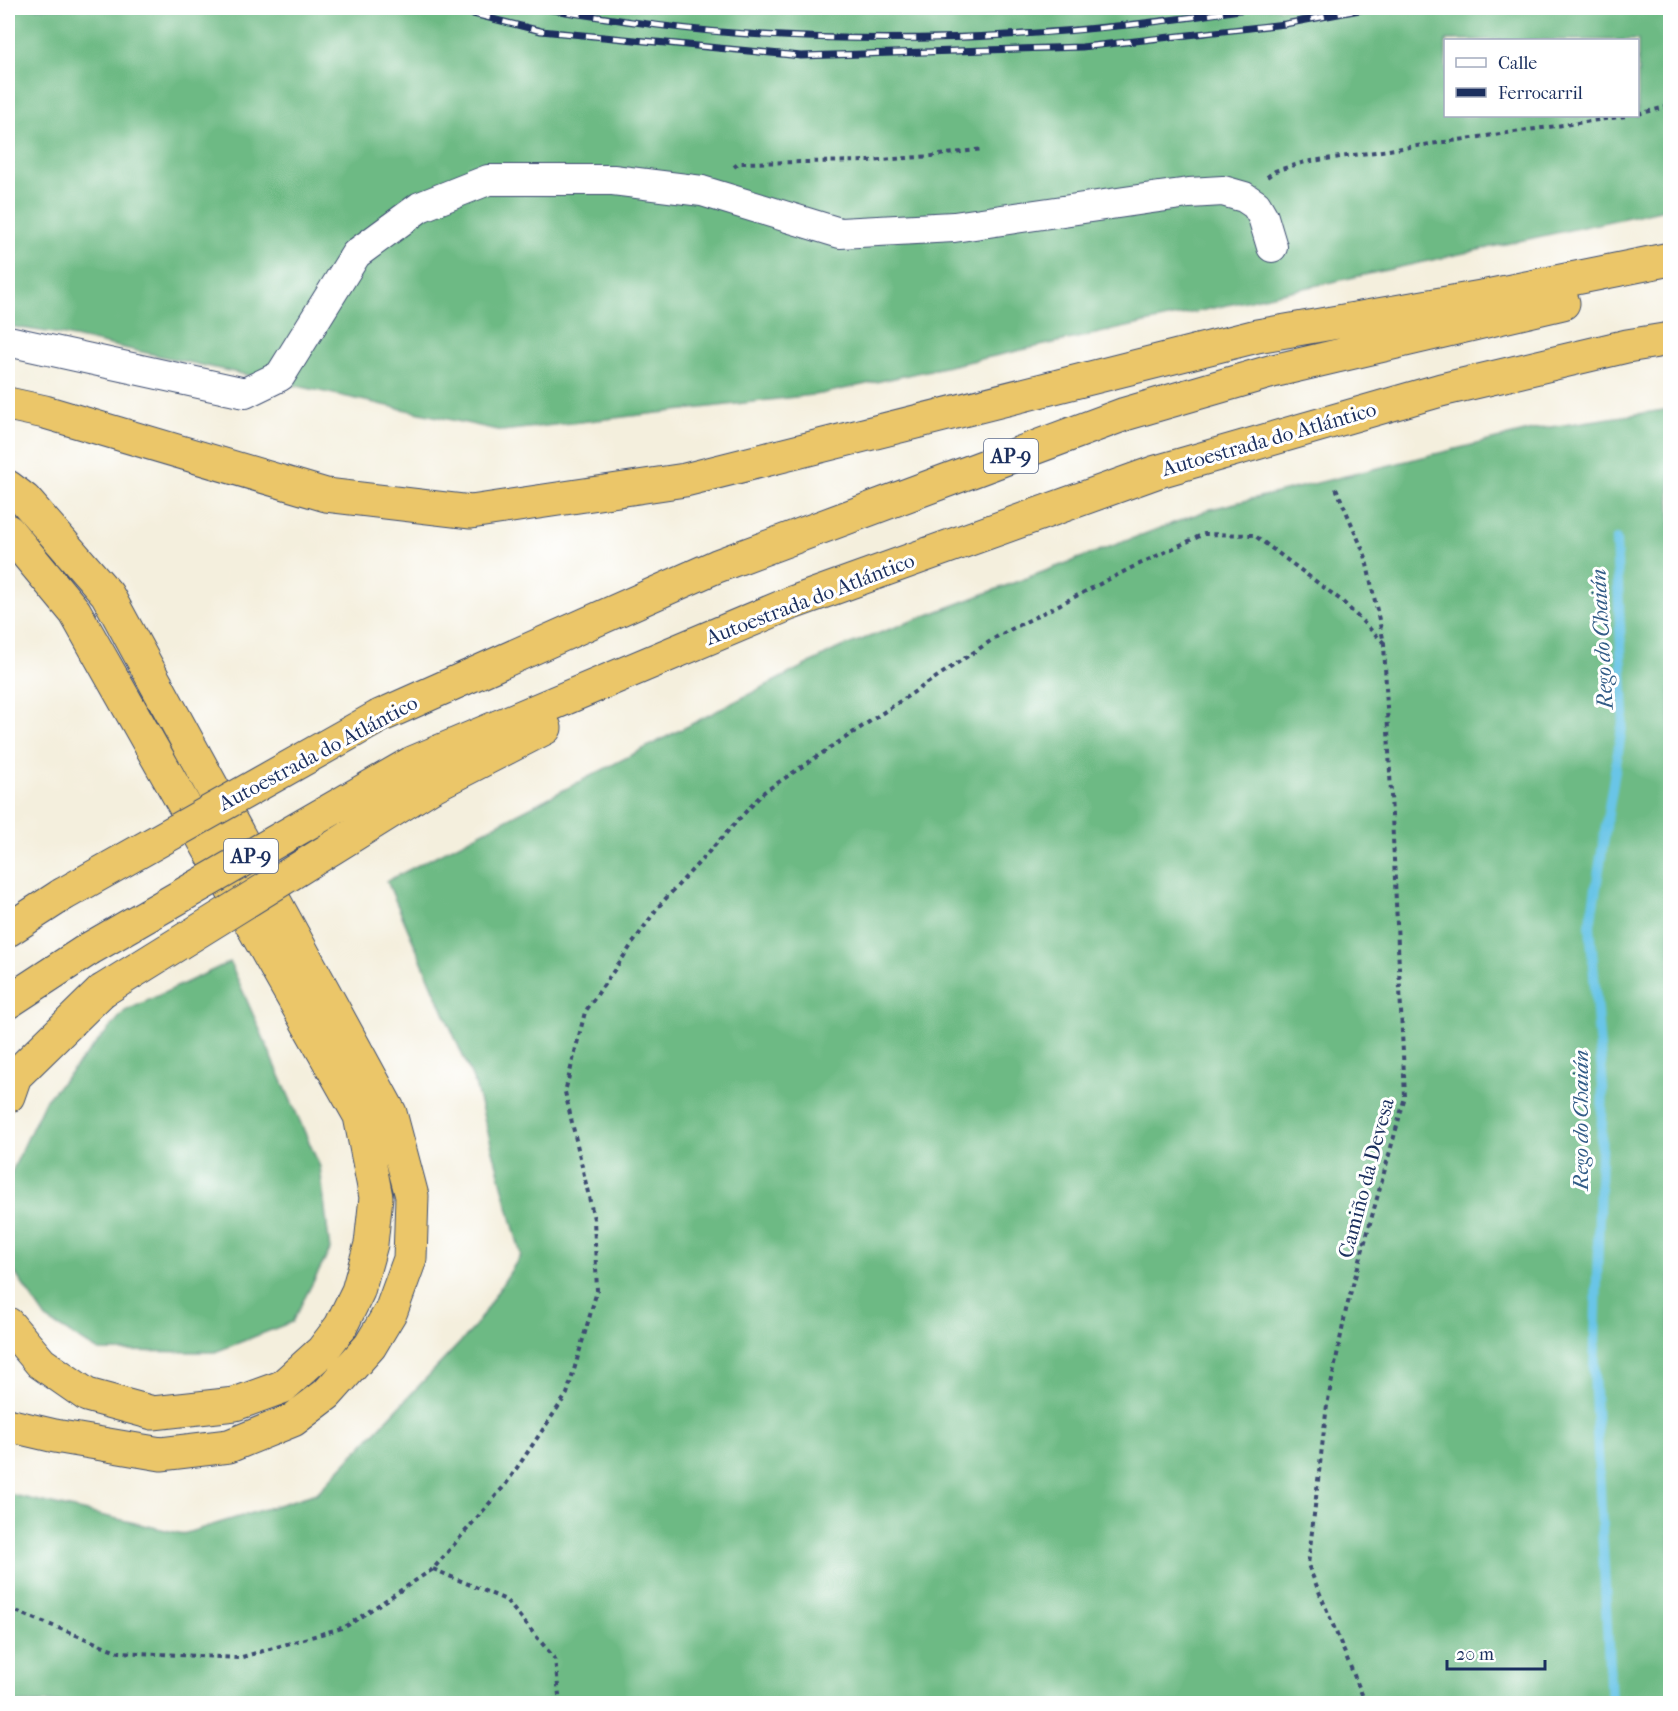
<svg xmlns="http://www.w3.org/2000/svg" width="1678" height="1711" font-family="'IM FELL French Canon',serif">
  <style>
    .forest { fill: #6dba84; stroke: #447471; stroke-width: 1.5; fill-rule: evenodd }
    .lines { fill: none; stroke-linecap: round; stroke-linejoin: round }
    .stream { stroke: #69c5e7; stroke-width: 10 }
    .street-casing { stroke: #3c4c71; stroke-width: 32 }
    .highway-casing { stroke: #3c4c71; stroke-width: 35 }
    .path { stroke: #3c4c71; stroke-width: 4; stroke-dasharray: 4.5 4.5; stroke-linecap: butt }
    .street { stroke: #fff; stroke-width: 30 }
    .highway { stroke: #ebc669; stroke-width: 33 }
    .rail-casing { stroke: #1b2f5e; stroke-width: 7 }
    .rail { stroke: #fff; stroke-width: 4.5; stroke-dasharray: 14; stroke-linecap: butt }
    .highway-bridge-casing { stroke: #3c4c71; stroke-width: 35; stroke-linecap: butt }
    .highway-bridge { stroke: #ebc669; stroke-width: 33 }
    .labels { text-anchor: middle; stroke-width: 6; stroke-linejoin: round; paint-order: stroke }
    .shield { fill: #fff; stroke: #5f6d8e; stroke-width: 1.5 }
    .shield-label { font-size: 20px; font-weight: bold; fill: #1b2f5e }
    .street-label { font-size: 21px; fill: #1b2f5e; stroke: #fff }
    .water-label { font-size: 22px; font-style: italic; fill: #325c87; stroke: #fff }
  </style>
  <rect width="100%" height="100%" fill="#fff"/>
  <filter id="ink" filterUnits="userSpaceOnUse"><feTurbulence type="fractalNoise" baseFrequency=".0167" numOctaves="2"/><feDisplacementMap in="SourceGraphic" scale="12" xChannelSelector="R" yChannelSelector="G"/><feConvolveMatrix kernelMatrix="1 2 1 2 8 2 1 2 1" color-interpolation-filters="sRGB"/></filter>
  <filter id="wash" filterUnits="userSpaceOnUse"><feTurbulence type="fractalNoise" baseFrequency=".008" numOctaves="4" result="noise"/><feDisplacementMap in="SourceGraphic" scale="24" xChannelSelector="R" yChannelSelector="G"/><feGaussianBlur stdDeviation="1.35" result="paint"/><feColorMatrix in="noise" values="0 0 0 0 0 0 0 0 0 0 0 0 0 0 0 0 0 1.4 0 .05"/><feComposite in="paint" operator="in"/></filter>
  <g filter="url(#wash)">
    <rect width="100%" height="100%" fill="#f4efdd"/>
    <path class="forest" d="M8 8H1670V208L821 394 502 431 60 334 8 326ZM1446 40H1638V116H1446Z
      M1670 409V1703H8V1494L183 1534 317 1493 474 1328 521 1255 475 1084 387 881 837 649 1211 509 1537 429Z
      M230 962 320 1167 330 1250 292 1322 215 1352 99 1351 46 1319 9 1264 8 1241V1180L45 1101 125 1011Z"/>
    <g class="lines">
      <path class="stream" d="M1611 1704 1594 1373 1603 1087 1590 925 1624 715 1616 540"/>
    </g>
  </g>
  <g filter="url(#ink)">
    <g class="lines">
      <g class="street-casing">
        <path id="street" d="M8 341 245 393 280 376 356 254 420 207 488 180H613L702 191 840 233 954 227 1152 198 1189 193 1223 191 1244 197 1256 205 1263 217 1272 247"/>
      </g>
      <g class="highway-casing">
        <path id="highway" d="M8 404 45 412 326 495 471 512 685 480 1257 336 1487 296 1670 259
          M8 487 25 500 107 594 390 1113 412 1196 410 1259 391 1311 370 1346 327 1394 293 1420 229 1446 161 1454 55 1436 8 1425
          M8 531 75 612 360 1116 376 1197 371 1244 358 1291 341 1326 322 1351 282 1387 235 1404 153 1413 87 1395 41 1363 8 1324
          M380 716 717 566 1125 414 1273 371 1563 303
          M412 763 789 604 1156 472 1441 390 1627 346 1670 339
          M432 786 545 728
          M8 930 62 895
          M8 1002 89 949
          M8 1096 15 1076 102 991"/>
      </g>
      <path class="path" d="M1638 114 1670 106
        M734 167 739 163 869 161 932 156 983 149
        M1267 177 1275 171 1305 162 1626 116
        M1336 488 1365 555 1384 643 1405 1097 1346 1310 1327 1405 1308 1565 1366 1704
        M433 1569 506 1600 555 1659 560 1704
        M8 1608 119 1652 239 1658 345 1627 433 1569 506 1484 567 1394 597 1291 594 1219 565 1092 585 1012 658 907 764 792 998 636 1133 567 1204 534 1254 535 1342 601 1384 643"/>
      <use href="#street" class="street"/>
      <use href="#highway" class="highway"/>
      <g class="rail-casing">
        <path id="rail" d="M449 8 541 31 801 56 1082 47 1285 24 1370 8
          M540 8C604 18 668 28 733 33 908 46 1080 36 1253 8"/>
      </g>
      <use href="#rail" class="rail"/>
      <g class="highway-bridge-casing">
        <path id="highway-bridge" d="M62 895 380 716
          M89 949 412 763
          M102 991 432 786"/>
      </g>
      <use href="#highway-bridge" class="highway-bridge"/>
    </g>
  </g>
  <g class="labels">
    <g class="shield">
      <rect x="984" y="439" width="54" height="34" rx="4.5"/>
      <rect x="224" y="839" width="54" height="34" rx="4.5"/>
    </g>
    <g class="shield-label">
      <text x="1011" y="463">AP-9</text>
      <text x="251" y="863">AP-9</text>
    </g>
    <g class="street-label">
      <text transform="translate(1269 439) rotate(-16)" y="7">Autoestrada do Atlántico</text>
      <text transform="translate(810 599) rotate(-21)" y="7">Autoestrada do Atlántico</text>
      <text transform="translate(318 753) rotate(-28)" y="7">Autoestrada do Atlántico</text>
      <text transform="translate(1366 1178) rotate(-75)" y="7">Camiño da Devesa</text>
    </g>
    <g class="water-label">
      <text transform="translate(1601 639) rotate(-93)" y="8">Rego do Chaián</text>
      <text transform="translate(1580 1120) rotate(-90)" y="8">Rego do Chaián</text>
    </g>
  </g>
  <rect width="1678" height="1711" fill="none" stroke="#fff" stroke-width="30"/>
  <rect x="1444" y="39" width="195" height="78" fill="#ffffff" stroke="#a4acbf" stroke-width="1.5"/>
  <rect x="1456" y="58" width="30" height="9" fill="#ffffff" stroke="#a4acbf" stroke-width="1.5"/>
  <text x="1498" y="69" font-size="18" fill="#1b2f5e">Calle</text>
  <rect x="1456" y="88" width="30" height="9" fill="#1b2f5e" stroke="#a4acbf" stroke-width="1.5"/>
  <text x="1498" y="99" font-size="18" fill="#1b2f5e">Ferrocarril</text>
  <path d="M1447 1660v9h98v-9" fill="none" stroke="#1b2f5e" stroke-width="3"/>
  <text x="1456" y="1660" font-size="18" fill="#1b2f5e" stroke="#ffffff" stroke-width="4.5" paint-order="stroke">20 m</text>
</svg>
